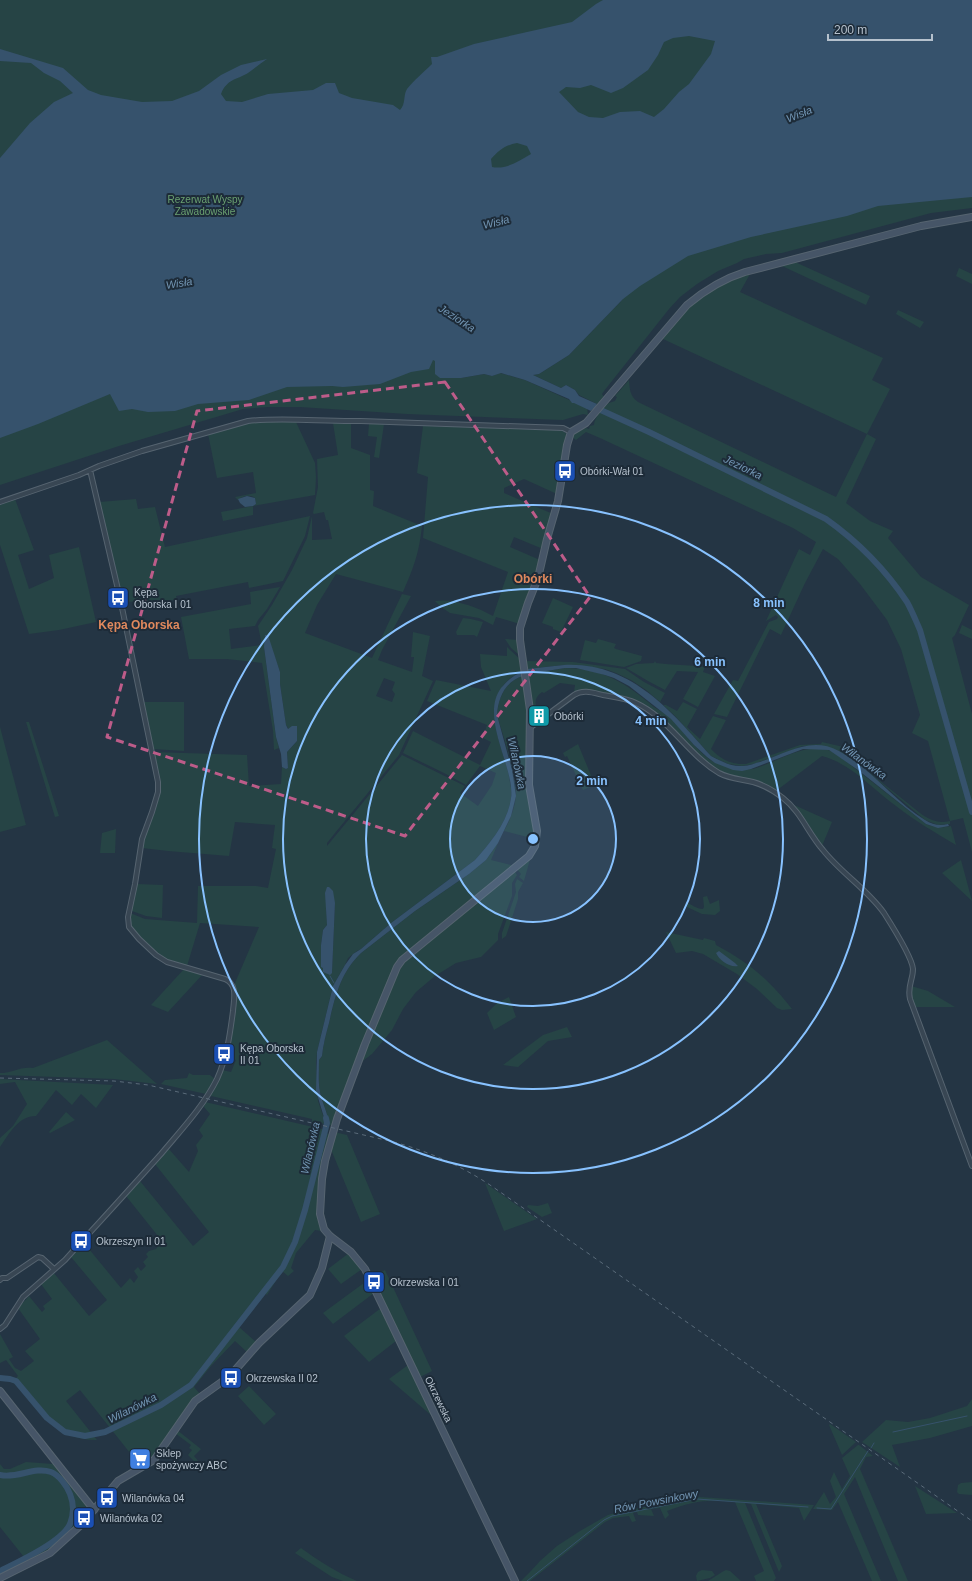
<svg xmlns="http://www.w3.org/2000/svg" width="972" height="1581" font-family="Helvetica,sans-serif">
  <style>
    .green { fill: #264445; fill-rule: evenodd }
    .water { fill: #36526c; fill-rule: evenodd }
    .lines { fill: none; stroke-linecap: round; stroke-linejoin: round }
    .stream { stroke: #36526c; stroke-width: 1 }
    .river { stroke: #36526c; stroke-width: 6 }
    .street-casing { stroke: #566470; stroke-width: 6 }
    .secondary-casing { stroke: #566470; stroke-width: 8 }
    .street { stroke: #384653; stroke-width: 4 }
    .secondary { stroke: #465567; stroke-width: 6 }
    .rail { stroke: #5a6b7a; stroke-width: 1; stroke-dasharray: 4 4; stroke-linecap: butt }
    .marked { fill: none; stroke: #bd5c89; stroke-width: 3; stroke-dasharray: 8 5; stroke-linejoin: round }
    .ring { fill: none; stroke: #88c2ff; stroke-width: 2 }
    .labels { text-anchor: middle; stroke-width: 4; stroke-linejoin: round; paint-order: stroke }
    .park-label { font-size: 10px; fill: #6aa071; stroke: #1d2b38 }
    .poi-label { font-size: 10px; fill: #b5c1cd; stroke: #1d2b38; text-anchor: start }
    .street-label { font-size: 10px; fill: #b5c1cd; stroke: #1d2b38 }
    .water-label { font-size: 11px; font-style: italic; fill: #7295b3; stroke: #1d2b38 }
    .quarter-label { font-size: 12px; font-weight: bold; fill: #e0895d; stroke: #1d2b38 }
    .centre { fill: #88c2ff; stroke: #1d2b38; stroke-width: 2 }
    .ring-label { font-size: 12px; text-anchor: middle; font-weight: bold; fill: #88c2ff; stroke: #1d2b38; stroke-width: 4; stroke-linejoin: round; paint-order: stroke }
  </style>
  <rect width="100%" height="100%" fill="#243544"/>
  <path class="green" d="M0 0H972V208L931 213 782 253 766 254 744 259 737 263 718 271 697 284 680 297 669 309 604 391 602 394 604 397 597 404 579 395 575 390 566 385 561 388 533 375 539 374 569 355 623 299 461 378 484 374 492 376 500 373 525 380 587 408 588 415 583 414 563 420 407 414 300 407H268L243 409 119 446 0 485Z
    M795 262 870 296 866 305 782 266Z
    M959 268 972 274V284L956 276Z
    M750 274 740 292 883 358 872 380 890 389 867 434 876 439 846 503 870 521 893 531 888 538 921 577 969 605 955 635 952 638 972 714V852L963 818 950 821 928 741 912 733 920 715 901 649 887 620 860 584 838 559 823 549 805 583 781 635 770 629 727 717 714 714 733 680 738 681 769 622 777 619 778 617 776 615 766 621 799 549 810 555 816 542 793 528 600 438 586 432 576 440 572 437 574 434 586 428 589 429 590 426 594 425C594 418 603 407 609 403 611 402 613 402 615 401L617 397 615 396 629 380C630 389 629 395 638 402L836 497 867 434 663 339 664 336 688 307 721 283Z
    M898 310 924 322 920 328 896 314Z
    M252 422H296L315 463 316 477 315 495 253 506V515L223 521 221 512 253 506 256 504 255 498C250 494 242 496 238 500L235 497 256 493 253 472 217 478 208 434Z
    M333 423H351V448L370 455V490L374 491 373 506 422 526C419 553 414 567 403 592L336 574 317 605 305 633 372 658 402 594 411 596 382 650 378 660 412 672 414 657H411L413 632 430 636 422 676 433 681 399 755 335 833 327 843V846L402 755 465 786 460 793 478 806 492 785 496 773 480 766 466 785 446 774 403 753 413 731 480 765 491 742 483 738 487 725 427 701 436 680 491 691 481 667 480 654 507 656V647L521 660 523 672C515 674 508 679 503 686 482 715 506 751 510 783 511 787 512 793 511 798 508 822 490 843 475 860L391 923 361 949 357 951 348 958 345 965 333 986 317 1052 316 1063 318 1101 326 1124 312 1122V1119L211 1096V1091L222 1070 231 1072 236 1060 227 1057 229 1050 235 1000V983L259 927 200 923 187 966C179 964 170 963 163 959 150 951 126 929 130 913L145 919 197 923 198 886H256L268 888 276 849 272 848 275 825 235 822 229 856 168 851 142 848 145 834 155 812 160 793 153 752 247 755 249 786 281 784 282 767 286 769 288 768 287 752 297 741 286 725 280 684V672L271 646 264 647 276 737 279 748 274 750 273 731 262 663 227 659H189L181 617 251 604 250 592 280 587 267 609 258 620 255 626 229 629 231 649 262 645 258 626 272 605 292 570 307 538 312 516V540L332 539 328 520H326L324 512 314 514 313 513 318 487 317 459 338 455ZM384 678 395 682 392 690 395 694 392 702 376 696ZM326 890 335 903 332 972 321 965V945L323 930 327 925Z
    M369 423 384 424 379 458 374 457 377 437 368 436Z
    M423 426 549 430C555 430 564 429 567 435L557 494 524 479 504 488V493L553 514 543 549 514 537 510 547 540 560 535 582 520 624 496 617 493 625 479 618 450 613 441 607 435 601C453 598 477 607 493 616L508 572 423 538 428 477 417 473Z
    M15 499 34 550 18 555 29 589 54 578 49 555 79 547 96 622 59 630 29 634 0 545V505Z
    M136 499 138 509 155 507 165 547 310 516 305 536 283 581 249 588 248 582 176 596 177 600 123 602 99 502Z
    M553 598 573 607 561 632 553 629V627L542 623Z
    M463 618 471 619 483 622 477 637 474 635H457L456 632Z
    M962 625 972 630V639L959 633Z
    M505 639 519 640 520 653 518 654 511 648Z
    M598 639 616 644 614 648 616 649 642 656 641 661 624 667 580 660 585 640 596 643Z
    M526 661 573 662 625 669 644 682 665 693 660 702 646 690 631 680 616 673 605 669 564 665 527 669Z
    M655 661 656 663C673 665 689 665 705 667L703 672 715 676 698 707 683 699 698 672 677 671 665 690 648 681 626 668 636 664 654 663Z
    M565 668C602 668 626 683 654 707 660 711 667 714 672 719 682 730 703 759 717 763 724 765 746 770 753 769 779 762 805 740 834 752L926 824C935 828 942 828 951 826L956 845C936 833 915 821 896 806 872 789 852 764 822 756L776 791 757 781 727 776 720 772 695 752 643 706 588 690H581L574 692 575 685 560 683 544 693 542 692C531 700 536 708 543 717L540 719 533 716 532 713 529 674Z
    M523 676 528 707V738L536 832 535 839 504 831C510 820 515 808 516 796 517 775 503 736 497 715 498 697 506 681 523 676Z
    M144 702H184V751L153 749Z
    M683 702 697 709 687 727 700 739 713 716 726 720 711 749C720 759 732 765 746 764L800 745 821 744 822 742 848 748 845 753 920 813C930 820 938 824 950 821V824L938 825 925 820 863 768 839 751 829 748 803 746 754 764 742 766 728 764 711 756 675 716 663 705H666L677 711Z
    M26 722H29L59 816 55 817Z
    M0 727 26 825 0 832Z
    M578 744 595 785 583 790 567 756 565 757 563 753Z
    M792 804 832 822 822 846 808 824Z
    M116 829 115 853H100L102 833Z
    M498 843 491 860 511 865V868L395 967 355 1061 349 1082 333 1126 328 1125C329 1113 322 1104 320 1092 318 1082 319 1071 319 1060L322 1056C323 1045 326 1034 329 1023 335 996 341 972 361 953L415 911 469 874 486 860Z
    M531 856 524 881 519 877 521 874 516 868Z
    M961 860 972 901 942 873Z
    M514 870 517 875 512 883V896L498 934V940L481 957 456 963 435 976 416 992 403 1009 392 1030 372 1054 360 1063 398 970 404 961Z
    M517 879 523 883 518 892V899L512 918 506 936 502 939V933L516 892 515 884Z
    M137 884 163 885 162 918 146 916 132 911 131 909Z
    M707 896 710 904 719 900 720 911 715 915 702 914 687 907 686 903C692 904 696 909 703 909L704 907 703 897Z
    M666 932 703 940 704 938 715 941 716 945C749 963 769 979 792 1009L782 1010 777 1008 757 989 737 974 703 954 692 951 676 953Z
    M184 969 203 974 168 1012 151 1005Z
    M911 986 928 991 955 1007H915L911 996Z
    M509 997 516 1017 494 1030 487 1013 497 1003Z
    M567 1027 572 1037 548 1041 518 1067 503 1065 543 1035Z
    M107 1040 157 1084 114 1079 0 1075V1073C12 1073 21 1066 33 1068Z
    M189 1073 193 1075H210L215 1079 206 1094 161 1084 165 1080 187 1078Z
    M0 1079 113 1085 96 1108 81 1094 72 1105 56 1090 36 1116C18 1116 9 1134 0 1147V1138L13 1126 27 1104 15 1082 0 1084Z
    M205 1102 326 1130V1133L329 1134 323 1162 317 1218 322 1231 315 1230 296 1253 291 1268 294 1271 288 1276 282 1271 267 1295 264 1293 239 1327 257 1343 248 1353 235 1341 211 1366 194 1387 200 1394 155 1456 147 1461 141 1453 134 1458 80 1390 66 1401 97 1440C54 1440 42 1411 15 1384L7 1380H0V1376L11 1377 15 1379 18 1376 6 1360 0 1363V1334L13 1357 9 1359 15 1368 21 1371 34 1361 25 1351 40 1339 18 1308 29 1296 42 1312 45 1309 43 1306 52 1299 41 1284 53 1272 89 1316 107 1300 71 1257 84 1243 121 1288 130 1278 134 1283 138 1277 134 1271 138 1267 141 1271 146 1266 143 1262 148 1257 146 1254 149 1251 156 1249 162 1241 126 1196 140 1181 193 1246 209 1232 155 1164 168 1148 189 1172 198 1151 196 1145 203 1136 199 1130 210 1114 204 1107Z
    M66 1112 75 1120 50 1133 49 1132Z
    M334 1132 347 1135 380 1214 361 1222 330 1147Z
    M485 1183 537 1219 504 1231Z
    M548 1203 552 1213 542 1217 527 1207 528 1205 538 1206Z
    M349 1253 362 1269 341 1284 328 1269Z
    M385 1270 432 1371 420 1377 373 1277Z
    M368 1280 374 1293 333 1324 323 1313Z
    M381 1308 396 1341 369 1362 344 1336Z
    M408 1365 432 1416 389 1379Z
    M249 1386 276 1414 264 1425 238 1396Z
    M972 1399V1426L930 1438 892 1445 900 1467 862 1442 886 1420 908 1422 930 1418 967 1406Z
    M830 1424 856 1442 842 1455 829 1425Z
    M177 1430 201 1449 194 1456 205 1469 203 1470 188 1455 192 1450 189 1448 191 1445 175 1433Z
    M858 1445H859L873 1456 866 1457 860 1469 908 1581H898L855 1477 844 1494 881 1581H872L838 1502 832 1510 813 1509 824 1492 830 1504 836 1497 830 1481 834 1472 842 1489 850 1476 842 1458Z
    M26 1462 53 1464 87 1505 84 1508 82 1519 49 1550 25 1563 0 1573V1568L8 1565 24 1557 0 1527V1464L4 1469H10Z
    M972 1482V1495L959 1494 957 1492 958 1485 961 1483Z
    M915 1486 957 1513 926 1514Z
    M700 1497 814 1505 804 1521 799 1508 756 1504 782 1566 779 1572 751 1504 745 1503 776 1578 774 1581H756L754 1576 764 1571 735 1502C706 1499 694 1501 667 1511L669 1515 665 1519 660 1508 651 1509 654 1516 638 1515 637 1512 633 1513 636 1521 632 1522 629 1516 613 1518 605 1522 530 1581H521L529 1573 540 1561 557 1546 580 1531 608 1515 622 1511Z
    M301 1548C319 1561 336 1572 357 1581H343L332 1577 295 1553Z
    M702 1570 712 1571 715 1575 710 1578 697 1581 696 1576 698 1572Z
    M726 1570 730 1571 741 1581H708L722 1572Z"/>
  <path class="water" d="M603 0H972V197L878 206 847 216 751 237 688 256 640 286 623 299 569 355 539 374 533 375 561 388 566 385 575 390 579 396 597 404 591 411 574 403H572L569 399 525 380 501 373 492 376 484 374 461 378H440L435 374V361L433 360 429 369 411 372 380 384 343 387 332 386 287 387 249 400 198 404 175 411 148 412 132 409 119 411 110 394 38 424 0 438V158L30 123 54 102 73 93 60 81 44 73 31 63 0 61V49L63 68 88 90 101 95 142 102 172 101 199 91 221 75 241 65 267 59C261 63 255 68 248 73 236 80 227 79 221 94L226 101 242 102 268 94 313 90 326 83H335L339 93 352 98 393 105 400 110C406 104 403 95 407 89 414 80 424 72 432 64L431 57H437L474 44 572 22 596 4ZM689 36 715 41 711 54 689 84 679 92 664 109 654 117 640 111 620 112 603 118 589 117 578 112 559 92 566 87 580 88 591 85 611 93 623 88 648 70 658 55 664 42 673 38ZM517 143 527 146 531 154C519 161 506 170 492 167L491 159C499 150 506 145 517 143Z
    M247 496 255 498 256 504 253 506 245 507 240 503 238 499Z
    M265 635H268L280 672V684L286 725 288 729 292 726H297V741L287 752 288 768 286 769 282 767 281 754 276 737 264 647Z
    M564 665C631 662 670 710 711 756 721 761 731 767 743 766 749 766 755 763 760 762 787 753 811 736 839 751 872 769 894 801 925 820 933 825 940 826 948 824L949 826 938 828 926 824 858 770 829 750 803 749 751 769 742 771 733 770 715 763 707 757 694 745 671 719 629 686 614 678 605 675 576 668H565L528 674 527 669Z
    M523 672V676C506 681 498 697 497 715L512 770 516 796 511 816 498 843 486 860 469 874 415 911 361 953C341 972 335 996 329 1023 326 1034 323 1045 322 1056L319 1060C319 1071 318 1082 320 1092 322 1104 329 1113 328 1125L326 1124 316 1091 317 1052 333 986 345 965 353 954 361 949 391 923 475 860C490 843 508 822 511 798 512 794 511 789 511 786 507 756 482 714 501 688 507 681 513 675 523 672Z
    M327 887H329L333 891 335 903 332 973 330 975 323 972V968L321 967V945L323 930 327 925 325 893Z
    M719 951 735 963 738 966C730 968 719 960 716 953Z"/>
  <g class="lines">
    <path class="stream" d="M330 976 334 983
      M893 1432 967 1416
      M871 1448 874 1443
      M817 1508 831 1509 868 1451
      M527 1581 604 1520 612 1516 697 1499 808 1507"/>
    <path class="river" d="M594 407 649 432 826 519C857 541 885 569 907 602 912 611 916 621 920 630L972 812
      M0 1378 10 1379 16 1381 47 1418 65 1432 85 1436 105 1432 161 1405 191 1385 283 1267 295 1242 305 1210 327 1123 326 1118
      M0 1475C18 1479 34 1466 51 1472 59 1475 67 1486 70 1494 74 1504 74 1514 70 1524 62 1542 18 1562 0 1571"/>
    <g class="street-casing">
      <path id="street" d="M0 502 79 475 99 466 142 451 248 421C285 417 324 422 361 421L563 428 571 432
        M531 727 574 695C583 689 594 693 603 695 614 697 626 698 636 703 669 718 687 754 719 773 730 779 741 779 753 782 764 785 774 791 783 798 801 812 808 833 823 850 841 873 867 889 884 913 891 924 912 957 913 969 913 980 907 986 910 999L972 1166
        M0 1280 2 1278H7L38 1257 42 1258 54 1269
        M0 1329 5 1325 23 1297 65 1260 83 1240C109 1212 135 1183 161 1154 181 1130 203 1107 217 1079 227 1057 230 1034 233 1011 234 998 238 985 225 979L167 962 156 955 139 939 129 927 128 917 135 884 142 839 152 812 158 792V782L120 598 90 470"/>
    </g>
    <g class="secondary-casing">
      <path id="secondary" d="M0 1391 94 1510
        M0 1578 50 1553 82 1524 118 1481 154 1460 195 1401 230 1376 259 1343 310 1295 322 1268 330 1236
        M515 1581 365 1269 351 1252 330 1236 324 1229 320 1214 322 1179 325 1161 337 1119 365 1044 397 967 402 960 529 856 535 846 537 831 529 785 530 710 520 640V628L528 603 538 578 547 539 558 501 567 445 571 432 586 423 687 305C705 290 722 279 745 272L921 226 972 217"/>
    </g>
    <use href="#street" class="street"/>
    <use href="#secondary" class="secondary"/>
    <path class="rail" d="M0 1078 114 1081 148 1085 394 1142C430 1152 462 1166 493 1187L972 1521"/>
  </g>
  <path class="marked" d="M445 382 590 597 405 836 107 737 197 411Z"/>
  <circle cx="533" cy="839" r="83" fill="#88c2ff" fill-opacity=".12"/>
  <g class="ring">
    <circle cx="533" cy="839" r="83"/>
    <circle cx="533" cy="839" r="167"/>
    <circle cx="533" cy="839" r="250"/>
    <circle cx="533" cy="839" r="334"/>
  </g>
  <defs>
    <g id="bus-square" transform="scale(1.15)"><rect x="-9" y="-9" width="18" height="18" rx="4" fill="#1a4fb4" stroke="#1d2b38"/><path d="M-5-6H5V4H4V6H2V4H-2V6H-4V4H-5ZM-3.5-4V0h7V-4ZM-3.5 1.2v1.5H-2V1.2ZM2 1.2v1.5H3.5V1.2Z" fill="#fff"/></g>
    <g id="building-square" transform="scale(1.15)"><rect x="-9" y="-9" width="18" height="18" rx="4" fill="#0f9aa8" stroke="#1d2b38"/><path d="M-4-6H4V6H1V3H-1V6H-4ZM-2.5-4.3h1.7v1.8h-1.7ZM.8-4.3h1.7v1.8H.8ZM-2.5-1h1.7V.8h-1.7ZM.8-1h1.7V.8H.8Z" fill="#fff"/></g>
    <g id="supermarket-square" transform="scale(1.15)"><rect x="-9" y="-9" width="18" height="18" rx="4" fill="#3f7fe0" stroke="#1d2b38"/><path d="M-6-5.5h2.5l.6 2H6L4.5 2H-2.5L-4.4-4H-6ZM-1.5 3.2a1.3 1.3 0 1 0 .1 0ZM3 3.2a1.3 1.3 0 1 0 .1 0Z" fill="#fff"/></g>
  </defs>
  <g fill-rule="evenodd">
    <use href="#bus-square" x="565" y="471"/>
    <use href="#bus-square" x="118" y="598"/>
    <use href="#building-square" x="539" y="716"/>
    <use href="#bus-square" x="224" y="1054"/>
    <use href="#bus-square" x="81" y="1241"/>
    <use href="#bus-square" x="374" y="1282"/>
    <use href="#bus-square" x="231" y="1378"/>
    <use href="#supermarket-square" x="140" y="1459"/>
    <use href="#bus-square" x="107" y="1498"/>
    <use href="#bus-square" x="84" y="1518"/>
  </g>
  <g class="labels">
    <g class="park-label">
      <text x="205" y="203">Rezerwat Wyspy<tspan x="205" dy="12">Zawadowskie</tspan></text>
    </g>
    <g class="poi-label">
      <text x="580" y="475">Obórki-Wał 01</text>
      <text x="134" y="596">Kępa<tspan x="134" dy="12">Oborska I 01</tspan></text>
      <text x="554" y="720">Obórki</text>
      <text x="240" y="1052">Kępa Oborska<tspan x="240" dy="12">II 01</tspan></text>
      <text x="96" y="1245">Okrzeszyn II 01</text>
      <text x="390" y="1286">Okrzewska I 01</text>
      <text x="246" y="1382">Okrzewska II 02</text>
      <text x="156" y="1457">Sklep<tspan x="156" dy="12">spożywczy ABC</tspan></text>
      <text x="122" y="1502">Wilanówka 04</text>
      <text x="100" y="1522">Wilanówka 02</text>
    </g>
    <g class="street-label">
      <text transform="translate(439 1399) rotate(64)" y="4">Okrzewska</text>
    </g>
    <g class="water-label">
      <text transform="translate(799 114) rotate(-22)" y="4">Wisła</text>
      <text transform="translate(496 222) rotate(-14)" y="4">Wisła</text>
      <text transform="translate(179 283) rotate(-9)" y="4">Wisła</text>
      <text transform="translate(457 318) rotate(33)" y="4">Jeziorka</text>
      <text transform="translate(743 467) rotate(26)" y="4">Jeziorka</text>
      <text transform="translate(864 761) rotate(36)" y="4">Wilanówka</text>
      <text transform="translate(517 763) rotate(78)" y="4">Wilanówka</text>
      <text transform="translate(310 1148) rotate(-77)" y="4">Wilanówka</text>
      <text transform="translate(132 1408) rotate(-27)" y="4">Wilanówka</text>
      <text transform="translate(656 1501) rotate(-11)" y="4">Rów Powsinkowy</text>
    </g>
    <g class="quarter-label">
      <text x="533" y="583">Obórki</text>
      <text x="139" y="629">Kępa Oborska</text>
    </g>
  </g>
  <circle cx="533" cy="839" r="6" class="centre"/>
  <g class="ring-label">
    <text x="769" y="607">8 min</text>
    <text x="710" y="666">6 min</text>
    <text x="651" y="725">4 min</text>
    <text x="592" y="785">2 min</text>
  </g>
  <path d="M828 34v6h104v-6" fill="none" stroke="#b5c1cd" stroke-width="2"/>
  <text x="834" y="34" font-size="12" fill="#b5c1cd" stroke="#1d2b38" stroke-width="3" paint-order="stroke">200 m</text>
</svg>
